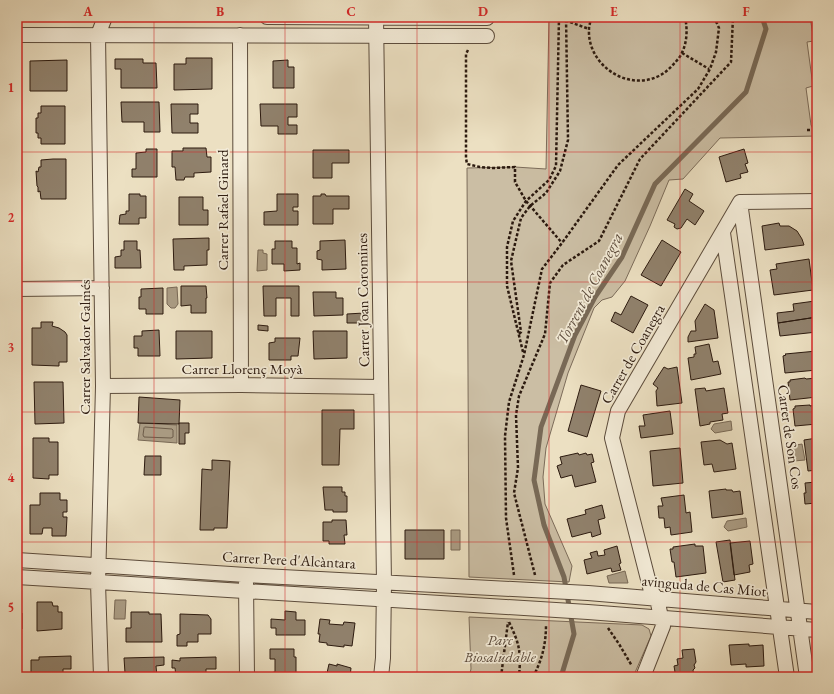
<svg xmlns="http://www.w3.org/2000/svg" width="834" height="694" font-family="'EB Garamond',serif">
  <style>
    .green { fill: #cbbea4; stroke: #7c6c5a }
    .water { fill: #ab9d85; stroke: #786956 }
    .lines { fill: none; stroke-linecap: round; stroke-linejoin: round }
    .shore { stroke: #6c5c4a; stroke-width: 1 }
    .stream { stroke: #786956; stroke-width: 5 }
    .building { fill: #90816c; stroke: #2c1a0f }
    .street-casing { stroke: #5c4c3c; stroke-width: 16 }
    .path { stroke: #2c1a0f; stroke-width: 2.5; stroke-dasharray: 3 2; stroke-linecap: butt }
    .street { stroke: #f3ebd7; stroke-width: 14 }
    .grid { fill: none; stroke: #d62828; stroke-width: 1; stroke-opacity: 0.55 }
    .labels { text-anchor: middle; stroke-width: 3.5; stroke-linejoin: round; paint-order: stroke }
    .street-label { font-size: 15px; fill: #2c1a0f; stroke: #f3ebd7 }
    .park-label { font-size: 15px; font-style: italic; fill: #5c4b3c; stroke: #f3ebd7 }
    .water-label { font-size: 16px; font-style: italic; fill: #5f4e3e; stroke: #f3ebd7 }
    .neatline { fill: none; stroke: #d62828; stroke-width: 1.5 }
    .grid-label { font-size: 13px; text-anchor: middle; font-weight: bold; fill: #d62828 }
  </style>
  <rect width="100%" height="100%" fill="#ece0c2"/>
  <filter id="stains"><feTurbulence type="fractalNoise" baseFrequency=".005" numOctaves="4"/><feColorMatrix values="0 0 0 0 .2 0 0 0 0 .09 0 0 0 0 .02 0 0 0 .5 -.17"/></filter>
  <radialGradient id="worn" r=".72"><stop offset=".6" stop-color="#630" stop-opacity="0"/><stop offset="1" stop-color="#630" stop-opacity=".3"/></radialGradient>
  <path class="green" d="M549 17H810L814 41 807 42 813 86 806 88 811 125 817 136 720 138 683 179 669 180 650 226 625 281 612 297 602 300 594 308 568 373 546 448 543 477 545 504 572 566 569 582 469 577 467 168 515 167 546 169Z
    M469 617 642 625 649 629 651 636 633 677H469L471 669Z"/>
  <path class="water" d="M258 250H263V253L267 254V270L257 271Z
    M177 287 178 304 175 308H171L167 304V288Z
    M731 421 732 430 715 433 711 429 714 424Z
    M140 423 177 425V443L138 440Z
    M802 444 805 460 794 461 791 446Z
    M746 518 747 527 728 531 724 527 727 521Z
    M451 530H460V550H451Z
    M625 571 628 583H609L607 576Z
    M115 600H126L125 619H114Z"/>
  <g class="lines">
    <path class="shore" d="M145 427 172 429 173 430V437L171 438 144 437 143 435 144 428Z"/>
    <path class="stream" d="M561 677 574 634 564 577 544 525 534 480 541 427 575 335 595 297 622 257 655 184 746 92 766 29 762 17"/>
  </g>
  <path class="building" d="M186 58H212V89L174 90V64H186Z
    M115 59H143V63H156L157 88H121V69H115Z
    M67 60V91H30V61Z
    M288 60V67H294V88H273V61Z
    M121 102H159L160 132H144V122H122Z
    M171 104H198V114H190V123H198V133H172Z
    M260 104H297V117H288V125H297V134H278V126H261Z
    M41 106H65V144H41V138H38V133H36V118H38V113H41Z
    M183 148H206L207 157H211V172L194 173V177H185L184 180H176L175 167H172V151H183Z
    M146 149H157V177H132V169H136V153L146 152Z
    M744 149 748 163 745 164 748 172 740 174 741 178 726 182 719 157Z
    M313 150H349V163H332V178H313Z
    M53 159H66V199H41L40 191 38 192V187L37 186 36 171 38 172 39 167H41V160Z
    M685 189 693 194 689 201 704 211 695 225 687 219 681 228 677 229 674 227 675 224 667 220Z
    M129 194H140V196H146V218H139V224H119L120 215 126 214V211H129Z
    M277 194H298V207H293V211H298V225H264V212L277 211Z
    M321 194H325L326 196H349V209H333V224H313V196H321Z
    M179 197H203V210H208V225H179Z
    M779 223 780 226H789L797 231 802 239 804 245 765 250 762 226Z
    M209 238V250H207V265L184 266V270H174L173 239Z
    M345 240 346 269 322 270V260L317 259V251L320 250V241Z
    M662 240 681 252 661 286 641 275Z
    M124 241H137V250H140L141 268H115V257L121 256V250H124Z
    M275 241H292V248H297V264L300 263V270L284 271V264H272V249H275Z
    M809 259 813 290 774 295 770 270 777 269 776 264Z
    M181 286H206L207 298H206V313H191V305L181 306Z
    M263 286H299V316H291V298H276V316H264Z
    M163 288V314H146V309H139V297H141V289Z
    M313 292H336V298H343V315L314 316Z
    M631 296 648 305 633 333 611 321 615 312 621 315Z
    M815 301V304H817V317L778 323 777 313 794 311 793 304Z
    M705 304 714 310 718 338 688 342V337L691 331H696L695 321Z
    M364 313V323H347V314Z
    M817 317V332L780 336 778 323Z
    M41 322H53L52 326 59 328 65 332 67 335V362H59V366L32 365V328H41Z
    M258 325 268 326V331L258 330Z
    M159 330 160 356H138V348H134V336H142V331Z
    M176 331H212V358L176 359Z
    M313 331H347V358L314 359Z
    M275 338H300L298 356H291V360H269V343L275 342Z
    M709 344 713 362 718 361 721 374 691 380 688 358 694 357V354H696L695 347Z
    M817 351V370L785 373 783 356 786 355 785 354Z
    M664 367 668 369 677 367 682 403 657 406 656 391 658 388 653 384Z
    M805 378 806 379 817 378V397L790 400 788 382H790V380Z
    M34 382H63L64 423 35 424Z
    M581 385 601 391 587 437 568 431Z
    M705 388 706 391 724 388 728 413 722 414 723 420 710 422V424L700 426 695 389Z
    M139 397 180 400 179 424 138 423Z
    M810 405V406L817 405V424L795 426 793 409 795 408V406Z
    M322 410H354V429H340L339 465H322Z
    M670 411 673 434 641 438 639 426H645L643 415Z
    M179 423H189V433H185V444H179Z
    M33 438H49V442H58V475H49V479L33 478Z
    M817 438V470L808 471 804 440Z
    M720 440 727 444 732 443 736 469 714 472 712 464 704 465 701 442Z
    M680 448 683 483 653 486 650 451Z
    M578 453 579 455 586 453 587 455 592 454 594 462 591 463 596 482 575 487 572 475 561 478 557 466 562 464 560 457Z
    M145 456H161V475H144Z
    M212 460 230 461 227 528H214V530H200L202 469 212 470Z
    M816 482H817V503L805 504 804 493H806L805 483Z
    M323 487H342V492H345V496H347V512H333V510H325Z
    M726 489V490H732L733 492 740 491 743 514 712 518 709 491Z
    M40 493H60V500H67V512H63V517H67L66 536H52V528H43L42 534H30V505H40Z
    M684 495 686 513 690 512 692 532 671 535 670 527 665 528 664 518H659L658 506H663L661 498Z
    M602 505 605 518 598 520 601 534 592 537 591 532 572 537 567 519 586 514 585 510Z
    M332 520H346L347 535H344L345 544H329V541H323V522H332Z
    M405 530H444V559H405Z
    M730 540 735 580 723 582 716 542Z
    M750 541 753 564 749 565 750 572 734 575 730 543Z
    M695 544V546H703L706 573 676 577 674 562H672L670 549H673V547Z
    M617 546 621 563 619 564 621 570 612 572 611 568 587 574 584 560 592 558 590 553 597 551 598 556 605 555 604 550Z
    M17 602H18V613H22V629H17Z
    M37 602H52L53 606H58V612H62V629L37 631Z
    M285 611 296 612V620H305V635H276V628H271V619L285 620Z
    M131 612H149V614H161L162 642H126V628H131Z
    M180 614 208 615 211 619V634H198V642H187V646H177V635L180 634Z
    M320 619 330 620 329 624 343 625 344 622 355 623 352 646 344 645V647L327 645V643L319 642 320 634H318Z
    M749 644V646L763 645 764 666 746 667V664L731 665 729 645Z
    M270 649H294V657H296V674H294V677H270V673L275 672V659H270Z
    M694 649 696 662 694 665 695 668 693 670 694 677H672V673L675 672 674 666 678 665 677 659 683 658 682 650Z
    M71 656V669H63V677H39V673H31V660H39V657Z
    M164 657V665L156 666 157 677H130V673H125L124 658Z
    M216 657V669H206V677H176L175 668H172V660L180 661V658Z
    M329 664 337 666V664L351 668 350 677H324L325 672 327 673Z
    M766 673V677H732V675Z"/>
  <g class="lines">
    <g class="street-casing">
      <path id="street" d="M267 17 487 18
        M376 17 384 583 383 658 381 677
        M17 35 487 36
        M240 35 241 385
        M740 202 807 677
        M723 233 787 677
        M17 289 102 288
        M103 386 241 385 381 387
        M17 560 246 575 588 593 817 612
        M17 577 588 612 817 630
        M246 583 247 677
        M101 677 98 583 103 386 98 35 105 17
        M643 677 663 626 657 599 651 591 612 438 618 411 740 202 817 201"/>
    </g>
    <path class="path" d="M591 17C591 21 589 25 589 29 587 64 626 92 659 76 667 72 673 65 679 58 687 46 688 31 685 17
      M546 20 559 18 589 29
      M468 50 466 54V158L467 164 480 167 493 168 515 167V182L526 201 562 243
      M682 53 709 69
      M807 130H817
      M519 334 521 332 511 261 521 218 530 206 546 193 560 171 568 140 566 17
      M523 352 507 286V247L513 221 526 201 549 180 556 166 559 17
      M514 575 506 518 505 436 509 402 524 355 542 269 562 243 618 165 698 89 710 69 716 52 719 28 714 17
      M535 575 514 493 518 468 516 415 519 396 545 334 550 283 563 265 599 241 640 159 731 62 733 17
      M509 622C520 645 521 652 519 677
      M608 628 619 644 632 666
      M501 677 508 622
      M533 677C542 660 546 644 546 625"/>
    <use href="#street" class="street"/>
  </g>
  <path class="grid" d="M154 17V677M285 17V677M417 17V677M549 17V677M680 17V677M17 152H817M17 282H817M17 412H817M17 542H817"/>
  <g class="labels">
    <g class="street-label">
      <text transform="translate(223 210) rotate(-90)" y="5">Carrer Rafael Ginard</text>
      <text transform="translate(363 300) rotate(-91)" y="5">Carrer Joan Coromines</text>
      <text transform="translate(85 347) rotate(-90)" y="5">Carrer Salvador Galmés</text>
      <text transform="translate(633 354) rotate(-60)" y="5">Carrer de Coanegra</text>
      <text x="242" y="374">Carrer Llorenç Moyà</text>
      <text transform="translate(790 437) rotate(82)" y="5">Carrer de Son Cos</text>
      <text transform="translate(289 560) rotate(3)" y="5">Carrer Pere d'Alcàntara</text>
      <text transform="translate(704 586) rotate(5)" y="5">avinguda de Cas Miot</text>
    </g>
    <g class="park-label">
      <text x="500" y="645">Parc<tspan x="500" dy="17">Biosaludable</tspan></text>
    </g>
    <g class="water-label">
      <text transform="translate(589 288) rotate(-62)" y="6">Torrent de Coanegra</text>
    </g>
  </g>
  <rect width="834" height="694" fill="none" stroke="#ece0c2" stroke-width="44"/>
  <rect x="22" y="22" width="790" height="650" class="neatline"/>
  <g class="grid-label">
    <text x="88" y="16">A</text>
    <text x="220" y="16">B</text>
    <text x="351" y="16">C</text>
    <text x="483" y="16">D</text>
    <text x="614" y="16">E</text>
    <text x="746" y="16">F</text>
    <text x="11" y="92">1</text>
    <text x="11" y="222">2</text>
    <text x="11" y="352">3</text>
    <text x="11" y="482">4</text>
    <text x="11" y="612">5</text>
  </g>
  <rect width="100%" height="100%" filter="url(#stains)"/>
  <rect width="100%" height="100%" fill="url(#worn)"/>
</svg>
